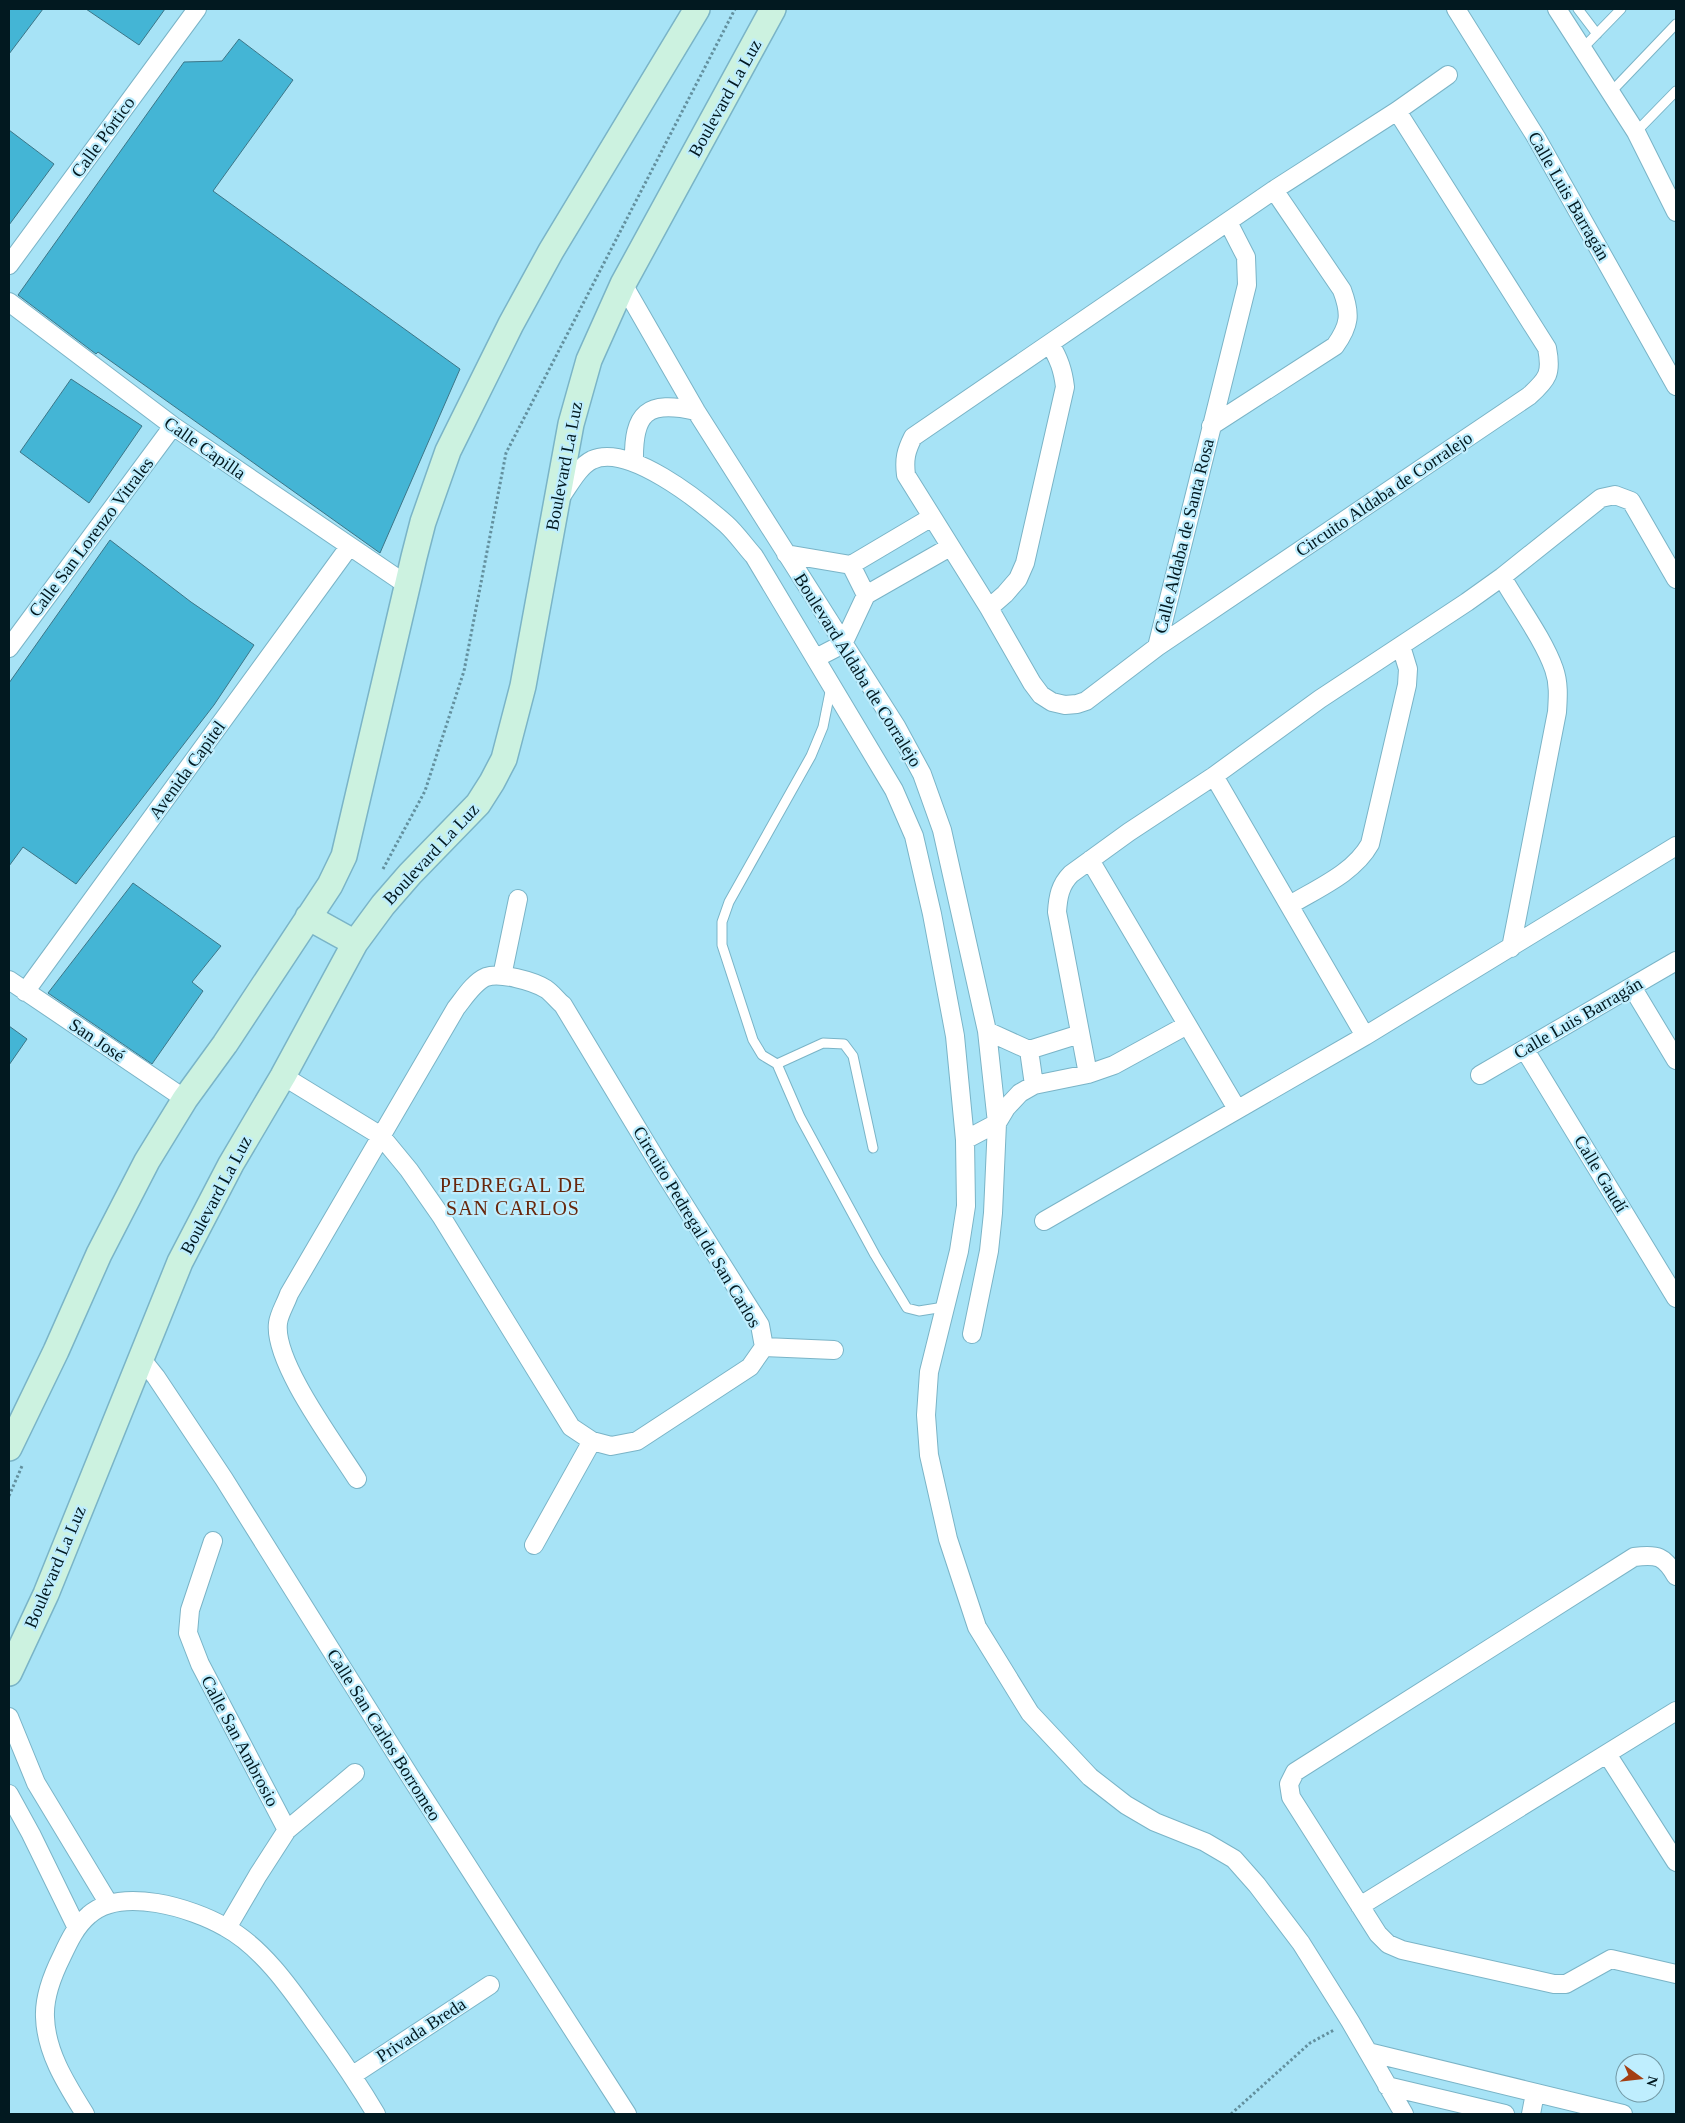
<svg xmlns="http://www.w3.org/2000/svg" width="1685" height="2123" font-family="'Times New Roman',serif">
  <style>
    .building { fill: #44b5d5; stroke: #3c7688 }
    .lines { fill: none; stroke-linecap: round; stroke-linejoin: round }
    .lane-casing { stroke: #7ab4c7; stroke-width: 11 }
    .street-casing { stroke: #7ab4c7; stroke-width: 20 }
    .secondary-casing { stroke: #7ab4c7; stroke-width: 28 }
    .path { stroke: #63909e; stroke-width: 3; stroke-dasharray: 2.5 2.5; stroke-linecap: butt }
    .lane { stroke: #fff; stroke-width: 9 }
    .street { stroke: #fff; stroke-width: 18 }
    .secondary { stroke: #ccf2e0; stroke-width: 25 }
    .labels { text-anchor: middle; stroke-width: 4.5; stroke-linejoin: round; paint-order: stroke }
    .street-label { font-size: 18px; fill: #021920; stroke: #bfeefe }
    .quarter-label { font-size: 20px; letter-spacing: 1px; fill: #67270c; stroke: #bfeefe }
  </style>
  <rect width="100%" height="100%" fill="#a7e3f6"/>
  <path class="building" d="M9 9H43L9 54Z
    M86 9H165L139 45Z
    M239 39 293 80 213 191 460 369 380 553 98 352 96 354 18 295 184 62 222 61Z
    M9 130 54 164 9 225Z
    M71 379 142 426 89 503 20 452Z
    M110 540 191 602 254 645 214 705 76 884 23 847 9 866V683Z
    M133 883 221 946 192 982 203 991 152 1064 48 993Z
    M9 1026 27 1039 9 1065Z"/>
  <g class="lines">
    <g class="lane-casing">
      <path id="lane" d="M1578 9 1597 34
        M1582 49 1621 9
        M1611 92 1676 24
        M1636 132 1676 91
        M831 687 823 727 811 756 729 902 722 922V945L753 1040 762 1055 777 1064 800 1117 875 1255 907 1308 919 1311 944 1307
        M777 1064 823 1043 844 1044 853 1056 873 1148"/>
    </g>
    <g class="street-casing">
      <path id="street" d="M1456 9 1536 137 1676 386
        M1557 9 1636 132 1676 212
        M1397 111 1547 348C1552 373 1548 379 1529 396L1157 647 1086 701 1077 704 1065 705 1052 702 1041 695 1032 683 989 608 906 475C904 459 906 451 913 437L1274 190 1397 111 1448 75
        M9 265 197 9
        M623 284 696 411 896 726 922 774 942 830 987 1031 997 1123 993 1213 989 1251 972 1334
        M9 302 173 426 407 585
        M1211 426 1335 346C1350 325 1351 314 1342 290L1274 190
        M634 462C633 412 647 400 696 411
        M560 498C569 486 578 467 592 460 628 443 700 501 726 524 736 533 745 546 754 556L894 790 914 836 932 914 955 1036 965 1140 966 1206 959 1251 929 1372 926 1415 929 1455 948 1539 977 1627 1030 1713 1090 1777 1126 1805 1155 1822 1205 1842 1234 1859 1257 1885 1301 1943 1350 2021 1404 2114
        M786 554 851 565 932 517
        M851 565 866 595
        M1502 577C1518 605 1544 640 1554 669 1559 683 1558 697 1557 712L1511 948
        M989 608 1005 594 1018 579 1025 563 1065 387C1063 370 1059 359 1050 344
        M1157 647 1247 285 1246 257 1228 222
        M9 648 173 426
        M816 658 843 644 866 595 950 547
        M1214 776 1365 1036
        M1090 860 1237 1109
        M1290 905C1318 888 1354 873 1370 844L1407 685 1408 669 1401 646
        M502 976 518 899
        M9 980 185 1099
        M1632 987 1676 1060
        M25 992 349 547
        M987 1031 1029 1050 1080 1034
        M1029 1050 1034 1085
        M1525 1050 1676 1298
        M1088 1074 1057 912C1058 897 1060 885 1071 874L1129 832 1214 776 1320 699 1467 602 1502 577 1601 498 1615 495 1631 501 1676 579
        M1480 1075 1676 961
        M283 1076 381 1136 409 1170 441 1216 571 1427 592 1441 611 1446 637 1441 750 1367 764 1347 760 1325 663 1171 563 1005C557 1000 552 993 546 989 533 981 500 972 486 977 474 982 464 998 456 1008L289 1294C286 1303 279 1314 278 1323 273 1362 335 1444 357 1479
        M965 1140 997 1123 1006 1108 1020 1093 1034 1085 1088 1074 1114 1065 1187 1025
        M1044 1221 1365 1036 1676 846
        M764 1347 834 1350
        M140 1357 156 1377 224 1479 413 1781 627 2114
        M213 1541 190 1610 188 1633 200 1664 287 1830 258 1875 227 1928
        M534 1545 592 1441
        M1676 1576C1664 1556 1658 1554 1634 1557L1295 1772 1289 1784 1291 1797 1378 1934 1388 1944 1402 1950 1554 1984H1566L1611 1959 1676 1974
        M9 1717 36 1783 109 1904
        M1607 1754 1676 1862
        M9 1794 31 1834 77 1928
        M287 1830 355 1773
        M1360 1906 1676 1711
        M1368 2052 1623 2114
        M353 2075 490 1985
        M1387 2086 1505 2114
        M85 2114C67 2085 46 2053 45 2017 44 1997 53 1974 62 1956 69 1941 76 1926 89 1915 121 1886 192 1908 225 1927 262 1947 291 1989 315 2023 337 2053 357 2082 376 2114
        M1531 2114 1535 2093"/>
    </g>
    <g class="secondary-casing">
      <path id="secondary" d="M308 917 355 943
        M9 1448 56 1351 99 1254 147 1161 185 1099 225 1044 330 885 344 856 414 557 423 522 448 451 511 324 551 251 697 9
        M9 1673 46 1594 180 1262 231 1164 283 1076 355 943 383 905 410 874 478 804 492 782 504 759 523 686 571 424 589 360 623 284 773 9"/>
    </g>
    <path class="path" d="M383 869 425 791 464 671 506 453 735 9
      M9 1496 22 1466
      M1231 2114 1310 2043 1334 2030"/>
    <use href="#lane" class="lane"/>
    <use href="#street" class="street"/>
    <use href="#secondary" class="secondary"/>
  </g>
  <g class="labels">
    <g class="street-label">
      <text transform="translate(725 98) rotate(-61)" y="6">Boulevard La Luz</text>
      <text transform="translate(103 137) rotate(-54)" y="6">Calle Pórtico</text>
      <text transform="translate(1569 196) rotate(60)" y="6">Calle Luis Barragán</text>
      <text transform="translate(205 448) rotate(35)" y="6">Calle Capilla</text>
      <text transform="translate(564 466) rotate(-79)" y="6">Boulevard La Luz</text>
      <text transform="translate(1384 494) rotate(-34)" y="6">Circuito Aldaba de Corralejo</text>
      <text transform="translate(1184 536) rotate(-76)" y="6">Calle Aldaba de Santa Rosa</text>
      <text transform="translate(91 537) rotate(-53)" y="6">Calle San Lorenzo Vitrales</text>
      <text transform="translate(858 670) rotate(58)" y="6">Boulevard Aldaba de Corralejo</text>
      <text transform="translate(187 770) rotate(-54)" y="6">Avenida Capitel</text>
      <text transform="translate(431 854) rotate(-47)" y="6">Boulevard La Luz</text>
      <text transform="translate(1578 1018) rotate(-30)" y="6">Calle Luis Barragán</text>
      <text transform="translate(97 1040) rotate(34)" y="6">San José</text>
      <text transform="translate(1601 1174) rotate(59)" y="6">Calle Gaudí</text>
      <text transform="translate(216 1195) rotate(-62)" y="6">Boulevard La Luz</text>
      <text transform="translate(697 1227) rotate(59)" y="6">Circuito Pedregal de San Carlos</text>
      <text transform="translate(55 1567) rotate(-67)" y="6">Boulevard La Luz</text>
      <text transform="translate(384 1735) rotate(58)" y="6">Calle San Carlos Borromeo</text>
      <text transform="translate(240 1741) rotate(62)" y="6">Calle San Ambrosio</text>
      <text transform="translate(421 2030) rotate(-33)" y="6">Privada Breda</text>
    </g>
    <g class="quarter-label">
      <text x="513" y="1192">PEDREGAL DE<tspan x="513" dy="23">SAN CARLOS</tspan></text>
    </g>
  </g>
  <rect width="1685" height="2123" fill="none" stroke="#021920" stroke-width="20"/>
  <g transform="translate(1640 2078) rotate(105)"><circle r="24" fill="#bfeefe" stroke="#7399a5"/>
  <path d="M0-4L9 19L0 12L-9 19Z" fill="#a33e12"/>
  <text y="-8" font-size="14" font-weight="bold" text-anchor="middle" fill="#021920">N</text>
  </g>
</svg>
